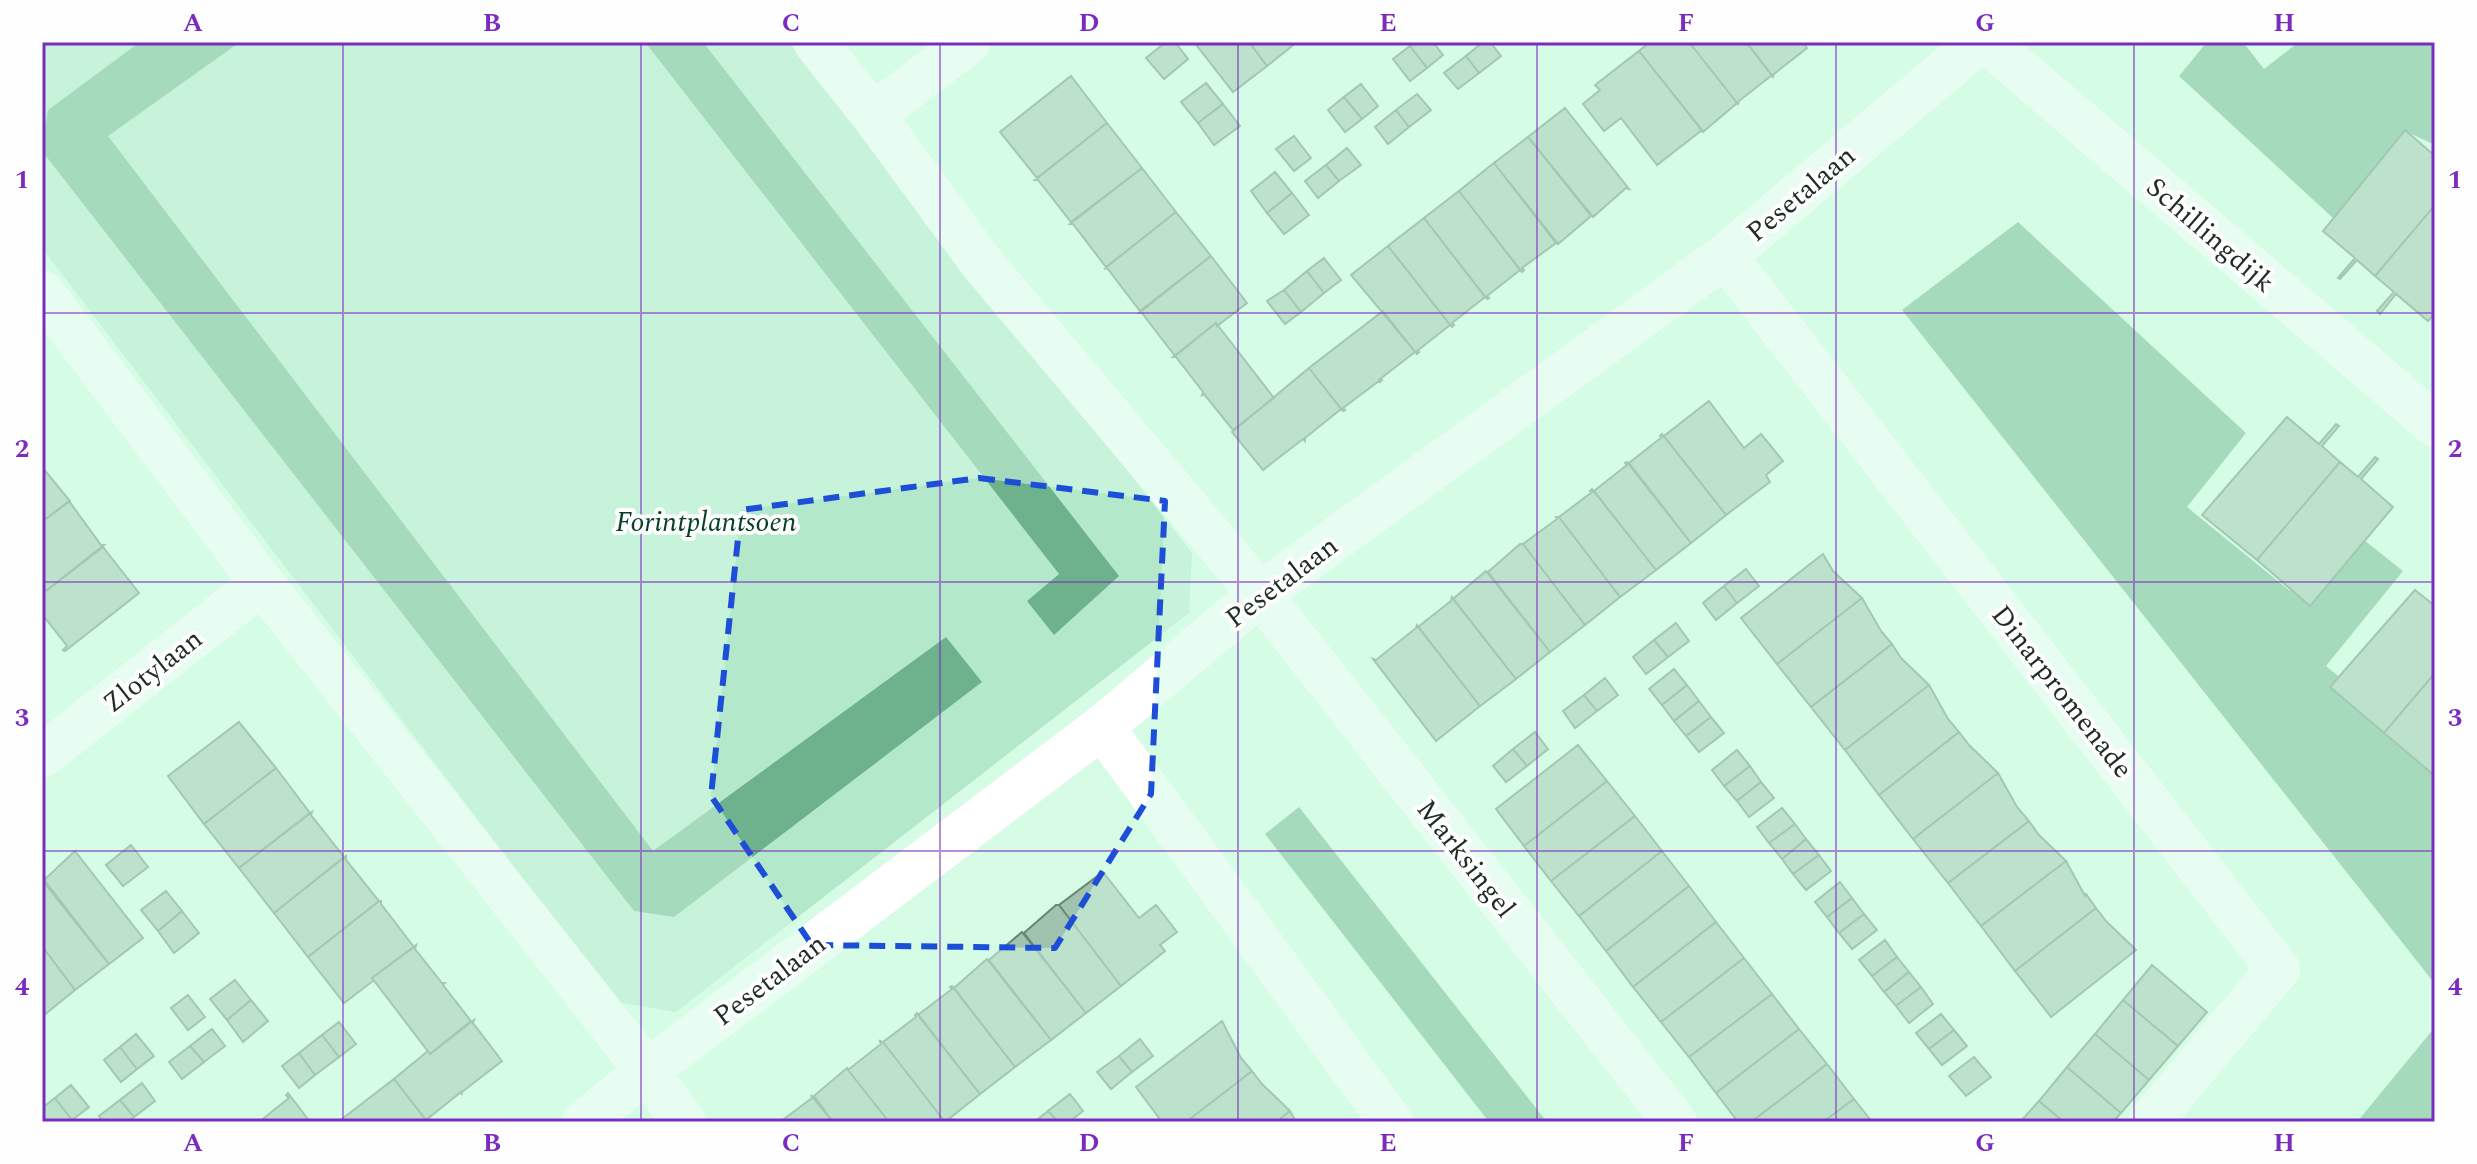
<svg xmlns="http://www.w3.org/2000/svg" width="2477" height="1164" font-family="Spectral,serif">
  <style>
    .green { fill: #b4e8ca }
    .water { fill: #6eb28d }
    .building { fill: #9fc3ae; stroke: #668874; stroke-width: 2 }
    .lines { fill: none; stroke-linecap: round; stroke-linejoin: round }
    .street { stroke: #fff; stroke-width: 44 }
    .marked { fill: none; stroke: #1d4ed8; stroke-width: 6; stroke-dasharray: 16 10; stroke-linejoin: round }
    .grid { fill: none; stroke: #7b2cbf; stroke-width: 2; stroke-opacity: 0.55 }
    .labels { text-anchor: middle; stroke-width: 8; stroke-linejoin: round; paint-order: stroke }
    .street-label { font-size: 28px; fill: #1f2d25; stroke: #fefefe }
    .park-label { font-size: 28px; font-style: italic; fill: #064027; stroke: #fefefe }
    .neatline { fill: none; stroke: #7b2cbf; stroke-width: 3 }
    .grid-label { font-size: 26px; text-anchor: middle; font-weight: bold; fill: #7b2cbf }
  </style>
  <rect width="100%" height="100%" fill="#d6fce5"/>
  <path class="green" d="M42 42H790L1192 553 1189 613 676 1012 617 1002 42 248Z"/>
  <path class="water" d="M140 42H240L108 136 653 851 946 637 982 682 674 917 634 911 42 151 48 110Z
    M645 42H703L1119 576 1054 635 1027 601 1059 574Z
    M2207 42H2243L2264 69 2299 42H2435V145L2405 131 2333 218 2179 76Z
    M2018 222 2246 433 2187 507 2290 591 2344 524 2403 571 2326 666 2429 750 2435 743V984L1902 310Z
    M1299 807 1547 1122H1489L1265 834Z
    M2435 1027V1122H2357Z"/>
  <path class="building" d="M1166 42H1175L1188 59 1164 79 1146 58Z
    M1194 42H1249L1267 66 1233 92Z
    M1249 42H1297L1267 66Z
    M1415 42H1433L1443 55 1427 68 1410 46Z
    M1483 42H1490L1501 56 1479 73 1466 56Z
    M1650 42H1689L1737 103 1703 132 1639 51Z
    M1689 42H1746L1772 75 1739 101 1738 104Z
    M1746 42H1802L1807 48 1774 74 1773 77Z
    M1410 46 1427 68 1410 81 1393 59Z
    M1639 51 1702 130 1657 165 1621 118 1604 131 1583 104 1600 90 1595 85Z
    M1466 56 1479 73 1458 89 1444 73Z
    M1071 76 1107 123 1037 178 1000 132Z
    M1206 83 1223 104 1198 123 1181 102Z
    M1361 84 1378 106 1362 119 1344 97Z
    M1417 94 1431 110 1409 127 1396 110Z
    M1344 97 1362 119 1345 132 1328 110Z
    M1223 104 1240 126 1214 145 1198 123Z
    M1565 108 1629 189 1626 188 1593 217 1528 137Z
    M1396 110 1409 127 1388 144 1375 127Z
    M1107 123 1142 168 1071 222 1038 180H1035Z
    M2405 130 2435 156V205L2375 276 2357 260 2340 279 2338 278 2355 258 2323 231Z
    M1294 136 1311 158 1294 171 1276 149Z
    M1528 137 1591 216 1558 244 1494 163Z
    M1347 148 1361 165 1339 181 1326 165Z
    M1494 163 1556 243 1522 268 1524 270 1522 272 1459 191Z
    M1326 165 1339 181 1318 198 1305 181Z
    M1142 168 1176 212 1106 267 1073 224H1070Z
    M1275 172 1292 193 1267 213 1251 191Z
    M1459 191 1520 270 1487 296 1489 298 1487 299 1424 218Z
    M1292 193 1309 215 1284 234 1267 213Z
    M2435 205V313L2428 321 2396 294 2380 314 2377 311 2394 292 2375 276Z
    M1176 212 1211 256 1140 311 1107 268 1104 269Z
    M1424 218 1485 297 1452 323 1454 325 1452 327 1388 246Z
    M1388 246 1450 325 1417 351 1419 352 1417 354 1351 275Z
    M1211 256 1247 303 1217 326 1216 323 1175 356 1142 313H1139Z
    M1324 258 1341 280 1324 293 1307 271Z
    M1307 271 1324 293 1301 312 1284 290Z
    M1284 290 1301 312 1285 324 1267 301Z
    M1383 311 1415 352 1380 379 1382 380 1380 382 1379 381 1343 408 1345 410 1343 411 1309 368Z
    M1216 323 1274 398 1233 430 1204 394 1202 395 1203 392 1176 357H1173Z
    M1309 368 1341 409 1305 438V441L1303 439 1263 470 1232 432Z
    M1709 401 1744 448 1761 434 1783 461 1766 475 1770 482 1726 515 1664 436Z
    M2287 417 2319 444 2336 424 2339 426 2322 446 2340 462 2257 560 2202 515Z
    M1662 434 1726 515 1691 543 1629 463 1662 437 1660 436Z
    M2375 457 2378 459 2361 479 2393 507 2310 606 2257 560 2340 462 2358 477Z
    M1627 462 1691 543 1656 570 1594 491 1627 465 1625 463Z
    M42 467 70 501 42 522Z
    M1592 489 1656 570 1620 597 1559 517 1592 492 1590 491Z
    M69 501 101 545H104L42 594V522Z
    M1556 517H1559L1620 597 1585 625 1523 544 1557 519Z
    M1520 544H1523L1585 625 1550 652 1488 572Z
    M103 547 139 593 65 651 63 650 67 646 42 614V594Z
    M1823 554 1833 571 1862 598 1777 664 1741 618Z
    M1746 569 1759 586 1737 603 1724 586Z
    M1486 571 1550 652 1516 679 1453 599Z
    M1724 586 1737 603 1716 620 1703 603Z
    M2415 590 2435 606V673L2384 733 2330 687Z
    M1452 597 1516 679 1480 706 1418 627 1451 601Z
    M1862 598 1881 631 1892 644 1811 707 1777 664Z
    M1676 623 1689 641 1668 657 1654 640Z
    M1417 625 1480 706 1436 741 1373 659 1376 660 1416 628Z
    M1654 640 1668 657 1646 674 1633 657Z
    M1892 644 1901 658 1929 685 1845 750 1811 707Z
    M1674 669 1687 685 1662 705 1649 689Z
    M2435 673V776L2384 733Z
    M1605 678 1618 695 1597 711 1584 695Z
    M1687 685 1699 701 1674 721 1662 705Z
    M1929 685 1948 719 1959 732 1879 795 1845 750Z
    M1584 695 1597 711 1575 728 1563 711Z
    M1699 701 1711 717 1686 736 1674 721Z
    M1711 717 1724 733 1699 752 1686 736Z
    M239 722 276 768 204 824 168 776Z
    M1535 732 1548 749 1527 766 1513 749Z
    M1959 732 1969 745 1998 773 1913 839 1879 795Z
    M1578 745 1607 781 1524 846 1496 809Z
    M1513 749 1527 766 1506 782 1493 766Z
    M1737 750 1750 766 1724 786 1712 770Z
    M1750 766 1761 782 1737 801 1724 786Z
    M276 768 310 813 239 868 204 824Z
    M1998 773 2017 807 2029 821 1948 883 1913 839Z
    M1607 781 1635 816 1551 881 1524 846Z
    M1761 782 1774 798 1749 817 1737 801Z
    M1782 808 1795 824 1769 843 1757 827Z
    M312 812 311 815 344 857 274 913 239 868Z
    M1635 816 1662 851 1579 916 1551 881Z
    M2029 821 2038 834 2066 861 1981 926 1948 883Z
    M1795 824 1806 839 1782 859 1769 843Z
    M1806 839 1819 855 1793 874 1782 859Z
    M131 845 148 867 123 886 106 865Z
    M75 851 143 938 109 964 43 881Z
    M1662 851 1689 886 1606 951 1579 916Z
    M1819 855 1831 871 1806 890 1793 874Z
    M346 856V860L379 901 308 957 274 913Z
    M2066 861 2085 896 2086 894 2096 908 2015 971 1981 926Z
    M1103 872 1139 918 1156 905 1177 932 1160 945 1165 951 1121 986 1059 905Z
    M42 877 109 964 75 990 42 946Z
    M1840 882 1852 898 1827 917 1815 902Z
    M1689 886 1716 922 1633 987 1606 951Z
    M166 891 182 911 158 931 141 910Z
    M1852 898 1864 914 1839 933 1827 917Z
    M379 901H381V904L414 947 372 978 373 981 344 1003 308 957Z
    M1056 905H1059L1121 986 1086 1013 1024 933Z
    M2096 908 2106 921 2136 950 2051 1017 2015 971Z
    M182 911 199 933 174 953 158 931Z
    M1864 914 1877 930 1852 949 1839 933Z
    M1716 922 1744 958 1661 1022 1633 987Z
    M1022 932 1086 1013 1051 1040 989 960Z
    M1885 940 1897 957 1872 976 1859 960Z
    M416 945 415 949 442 983H445L443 985 471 1021 430 1054 372 978Z
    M42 946 75 990 43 1016 42 1015Z
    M1897 957 1909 972 1884 992 1872 976Z
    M1744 958 1772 994 1689 1057 1661 1022Z
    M987 959 1051 1040 1015 1067 954 988Z
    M2152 965 2207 1012 2178 1046 2123 1000Z
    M1909 972 1921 987 1896 1006 1884 992Z
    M235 980 251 1000 227 1020 210 999Z
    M952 986 1015 1067 980 1094 918 1015 952 989 950 987Z
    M1921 987 1933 1004 1909 1023 1896 1006Z
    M1772 994 1799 1029 1716 1093 1689 1057Z
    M188 995 205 1017 188 1030 171 1008Z
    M251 1000 268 1021 243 1042 227 1020Z
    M2123 1000 2178 1046 2149 1080 2095 1034Z
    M917 1013 980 1094 945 1122 883 1042 916 1017 915 1015Z
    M1941 1014 1954 1030 1929 1049 1916 1033Z
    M474 1020 473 1023 502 1061 462 1092V1095L461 1092 426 1120 394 1079 428 1051 430 1054Z
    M1222 1021 1241 1058 1252 1071 1186 1122H1162L1136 1087Z
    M339 1022 356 1044 339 1057 322 1035Z
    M212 1029 225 1046 204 1062 190 1046Z
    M1799 1029 1827 1064 1751 1122H1738L1716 1093Z
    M1954 1030 1967 1046 1942 1065 1929 1049Z
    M136 1034 154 1056 137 1069 120 1047Z
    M2095 1034 2149 1080 2121 1113 2067 1067Z
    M322 1035 339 1057 315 1075 299 1053Z
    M1140 1039 1153 1056 1132 1072 1119 1056Z
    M880 1041 883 1042 945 1122H889L848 1070 881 1044Z
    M190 1046 204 1062 182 1079 169 1062Z
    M120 1047 137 1069 121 1082 104 1060Z
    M299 1053 315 1075 299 1088 282 1066Z
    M1119 1056 1132 1072 1111 1089 1097 1072Z
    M1974 1057 1991 1077 1966 1096 1949 1076Z
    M1827 1064 1854 1099 1823 1122H1751Z
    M2067 1067 2121 1113 2113 1122H2064L2039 1101Z
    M847 1068 848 1070 889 1122H833L814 1096Z
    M1252 1071 1262 1084 1290 1111 1276 1122H1186Z
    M394 1079 426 1120 424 1122H338Z
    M142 1083 155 1101 134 1117 120 1100Z
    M71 1085 89 1107 72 1120 55 1098Z
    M288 1093 310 1122H259L289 1098 286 1095Z
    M1070 1094 1083 1111 1069 1122H1058L1048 1111Z
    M811 1095 833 1122H780L812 1098Z
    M55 1098 72 1120 69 1122H47L42 1116V1108Z
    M1854 1099 1872 1122H1823Z
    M120 1100 134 1117 127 1122H103L99 1116Z
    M2039 1101 2064 1122H2020Z
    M1048 1111 1058 1122H1034Z
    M1290 1111 1296 1122H1276Z"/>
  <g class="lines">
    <path class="street" d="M815 42 873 115 981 262 1260 594 1675 1122
      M1987 42 2435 425
      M873 115 969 42
      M1725 256 2278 969 2150 1122
      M42 292 262 583 647 1071 684 1122
      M1102 727 1391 1122
      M42 756 262 583
      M584 1122 647 1071 1102 727 1260 594 1725 256 1979 42"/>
  </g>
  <path d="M0 0H2477V1164H0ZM979 478 1165 501 1151 794 1055 948 812 945 711 796 741 510Z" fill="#d6fce5" fill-opacity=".55" fill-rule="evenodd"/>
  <path class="marked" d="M979 478 1165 501 1151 794 1055 948 812 945 711 796 741 510Z"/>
  <path class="grid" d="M343 42V1122M641 42V1122M940 42V1122M1238 42V1122M1537 42V1122M1836 42V1122M2134 42V1122M42 313H2435M42 582H2435M42 851H2435"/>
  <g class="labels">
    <g class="street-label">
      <text transform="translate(1800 193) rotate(-40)" y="10">Pesetalaan</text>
      <text transform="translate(2211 234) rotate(41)" y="10">Schillingdijk</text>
      <text transform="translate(1281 581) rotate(-37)" y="10">Pesetalaan</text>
      <text transform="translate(152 670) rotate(-38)" y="10">Zlotylaan</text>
      <text transform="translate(2063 691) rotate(52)" y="10">Dinarpromenade</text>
      <text transform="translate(1467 858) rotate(52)" y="10">Marksingel</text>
      <text transform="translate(769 979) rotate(-37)" y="10">Pesetalaan</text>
    </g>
    <g class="park-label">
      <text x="706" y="531">Forintplantsoen</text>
    </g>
  </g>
  <rect width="2477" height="1164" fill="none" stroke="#fefefe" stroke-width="88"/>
  <rect x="44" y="44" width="2389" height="1076" class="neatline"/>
  <g class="grid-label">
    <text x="193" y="31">A</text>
    <text x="492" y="31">B</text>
    <text x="791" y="31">C</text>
    <text x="1089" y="31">D</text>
    <text x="1388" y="31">E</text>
    <text x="1686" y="31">F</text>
    <text x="1985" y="31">G</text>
    <text x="2284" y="31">H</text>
    <text x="22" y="188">1</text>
    <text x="2455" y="188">1</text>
    <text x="22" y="457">2</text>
    <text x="2455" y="457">2</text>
    <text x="22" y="726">3</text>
    <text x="2455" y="726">3</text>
    <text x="22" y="995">4</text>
    <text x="2455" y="995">4</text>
    <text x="193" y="1151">A</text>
    <text x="492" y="1151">B</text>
    <text x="791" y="1151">C</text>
    <text x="1089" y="1151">D</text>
    <text x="1388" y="1151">E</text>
    <text x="1686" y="1151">F</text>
    <text x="1985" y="1151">G</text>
    <text x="2284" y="1151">H</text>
  </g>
</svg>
